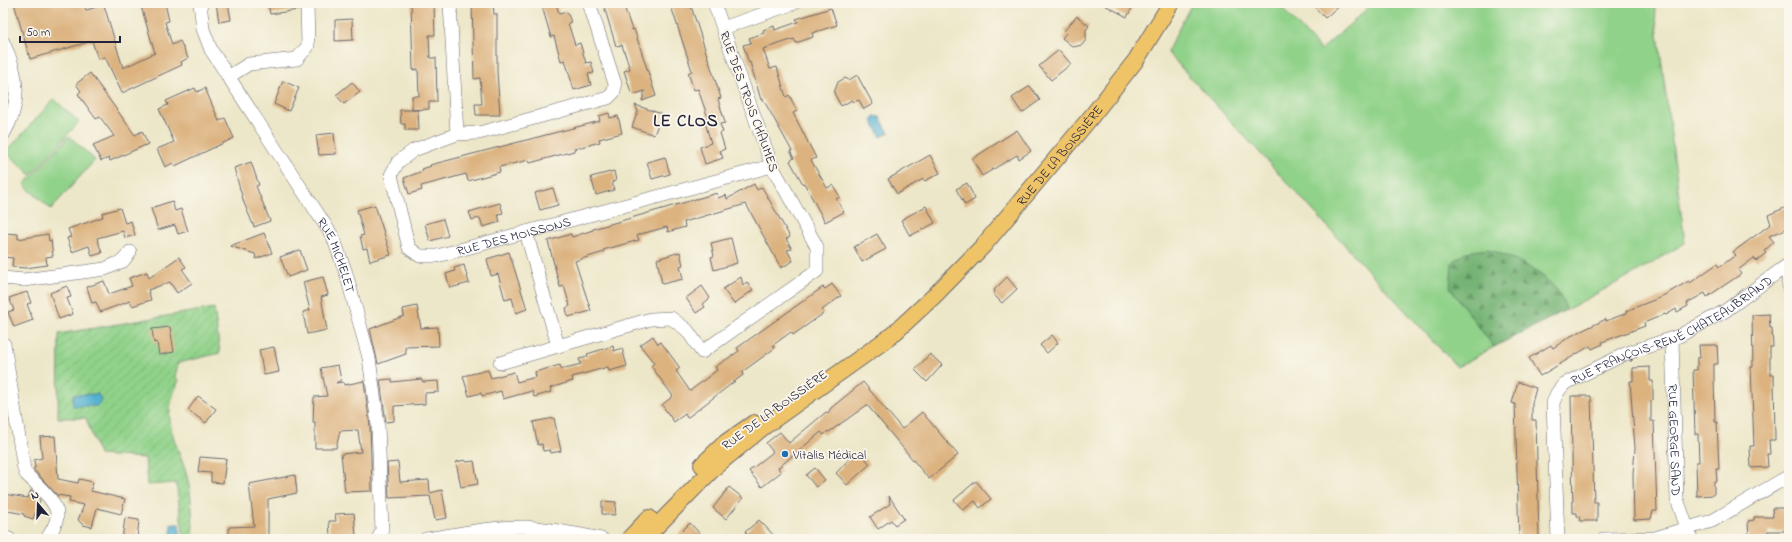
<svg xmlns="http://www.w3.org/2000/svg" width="1792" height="542" font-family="'Indie Flower',sans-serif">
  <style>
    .green { fill: #90d289; stroke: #597a62 }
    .forest { fill: url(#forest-firs); stroke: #4b6b58 }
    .garden { fill: url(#garden-furrows); stroke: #597a62 }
    .water { fill: #53b0d1; stroke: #3a6986 }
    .building { fill: #dcb27f }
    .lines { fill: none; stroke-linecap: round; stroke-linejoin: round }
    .minor-casing { stroke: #69676d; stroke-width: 14 }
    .major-casing { stroke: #69676d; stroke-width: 18 }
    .minor { stroke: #fff; stroke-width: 13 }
    .major { stroke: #efc469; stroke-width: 16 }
    .poi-dot { fill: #1f6fb2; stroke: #fbf7ec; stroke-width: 1.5 }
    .labels { text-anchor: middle; stroke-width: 3.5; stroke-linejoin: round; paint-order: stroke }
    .street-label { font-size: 13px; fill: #22223b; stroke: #fbf7ec }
    .poi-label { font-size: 13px; fill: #22223b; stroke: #fbf7ec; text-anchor: start }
    .district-label { font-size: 17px; font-weight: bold; letter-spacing: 1px; fill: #22223b; stroke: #fbf7ec }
  </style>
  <defs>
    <pattern id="forest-firs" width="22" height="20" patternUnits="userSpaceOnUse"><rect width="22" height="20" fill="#74b475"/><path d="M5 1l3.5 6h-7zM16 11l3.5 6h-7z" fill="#5f9261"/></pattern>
    <pattern id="garden-furrows" width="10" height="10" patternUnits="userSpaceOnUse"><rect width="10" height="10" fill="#90d289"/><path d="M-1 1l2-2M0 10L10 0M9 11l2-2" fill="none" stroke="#7cb477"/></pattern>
  </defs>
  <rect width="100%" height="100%" fill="#fbf7ec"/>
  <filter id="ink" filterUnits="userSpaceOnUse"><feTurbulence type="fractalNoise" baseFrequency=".025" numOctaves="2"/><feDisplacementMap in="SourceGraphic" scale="8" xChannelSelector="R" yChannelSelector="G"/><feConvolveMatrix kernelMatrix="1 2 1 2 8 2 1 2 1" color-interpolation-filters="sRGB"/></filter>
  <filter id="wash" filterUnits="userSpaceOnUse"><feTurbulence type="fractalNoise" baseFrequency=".012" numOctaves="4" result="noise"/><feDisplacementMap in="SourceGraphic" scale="16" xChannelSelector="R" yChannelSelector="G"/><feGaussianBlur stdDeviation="0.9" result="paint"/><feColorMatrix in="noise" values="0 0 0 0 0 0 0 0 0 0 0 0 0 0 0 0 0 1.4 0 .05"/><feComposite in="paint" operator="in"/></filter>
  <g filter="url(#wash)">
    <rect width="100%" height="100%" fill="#ede7c9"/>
    <path class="green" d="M1192 3H1277L1321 50 1369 7 1370 3H1654L1685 243 1633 274 1566 310 1563 300 1450 288 1494 347 1457 367 1167 52Z
      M54 99 79 122 31 175 6 152Z
      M69 136 95 160 51 209 24 185Z"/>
    <path class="forest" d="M1488 249C1514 258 1539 269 1557 290 1561 295 1564 303 1566 310L1494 347 1450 288 1452 263 1466 252Z"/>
    <path class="garden" d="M214 308 220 353 178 363 175 377 179 380C174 392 168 407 170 421 172 441 184 461 188 481 192 499 193 520 193 539H184L176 483 147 485 145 458 99 455 86 418H58L59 334Z"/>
    <path class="water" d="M874 116 880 117 889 133 881 137 872 121Z
      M98 394 101 400 98 406H73V395Z
      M171 524H179L181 539H171Z"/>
    <g id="blocks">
      <path class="building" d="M14 3H83L86 10 104 5 123 68 155 53 140 3H165L169 21 165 22 172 45 180 41 188 58 181 62 182 65 122 93 105 57 98 59 92 41 30 59Z
        M216 3H228L231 20 219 22Z
        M268 3H299V10L270 14Z
        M411 3H428V6H434L435 35H429L430 58H436L437 102H429V109L412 110V96H419L418 69 413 70Z
        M472 3H493L494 14H497V71L500 115H476L475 104H482L480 78 474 79Z
        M541 3H556L559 14 567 12 571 22 568 23 575 45 580 43 586 63 591 62 594 73 588 74 591 85 574 90 565 60 561 61 554 36 551 37Z
        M603 3H623L632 30 634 29 656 96 642 101 645 91 632 95 624 71 630 69 622 45 616 46Z
        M670 3H690L721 98 718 99 725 123 720 124 723 132 720 133 725 149 720 151 723 158 705 164 700 147 711 143 704 119 708 118 698 89 694 90 688 73 692 71Z
        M1101 3H1135L1127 17Z
        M1311 3H1342L1325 18Z
        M831 8 837 25 812 33 813 37 796 43 794 39 763 49 770 69 777 67 786 97 789 95 797 111 793 113 816 158 811 160 827 188 833 185 840 197 836 199 844 212 825 222 804 183 803 184 790 161 794 158 790 151H792L763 99 761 100 750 62 749 63 743 45 751 43 749 38 764 33 763 30 774 26 775 30 798 22 796 19Z
        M1077 16 1089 26 1086 30V40L1082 45 1073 47 1062 38 1066 33 1064 31Z
        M352 19 353 40 335 41V20Z
        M1059 50 1071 64 1051 80 1039 66Z
        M90 73 135 135 142 131 148 144 110 161 109 158 101 161 93 145 114 136 100 117 96 119 78 94 81 91 76 84Z
        M857 75 873 104 864 109 859 100 854 102 852 100 841 106 834 93 838 82 845 78 849 80Z
        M283 81 299 88 289 111 274 104Z
        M352 82 360 92 344 104 336 95Z
        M1030 86 1040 100 1022 113 1012 98Z
        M195 88 197 92 205 88 219 121 225 118 234 138 175 166 173 163 165 167 157 149 174 142 159 109 168 105 166 101Z
        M635 105 662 114 654 135 632 127 638 111Z
        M400 110H418L419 130H405V124H401Z
        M609 113 610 118 618 116 622 133 599 139 600 142 574 149V151L530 163 529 160 499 167 500 172 468 181 466 174 440 181 421 186 422 190 409 194 404 178 423 171 422 169 431 166 430 165 600 121 599 116Z
        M1017 130 1031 151 1019 159 1017 155 982 176 972 159Z
        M334 133 336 154 319 155 316 135Z
        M930 155 940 173 925 181 923 179 897 194 888 179Z
        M665 157 670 174 652 179 647 162Z
        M251 162 259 185 256 186 270 221 254 227 244 203 234 168Z
        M614 171 616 181 612 182 614 190 596 195 591 177Z
        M967 183 975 199 965 205 956 189Z
        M754 184 757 190 762 187 790 237 786 239 792 249 787 250 793 261 781 268 746 204 684 222 685 227 668 232 667 227 637 235 639 240 603 250 604 252 575 261 591 311 568 317 566 308 570 306 564 286 560 287 548 241 571 234 572 237 593 230V229L717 193 718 198 726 195 727 199Z
        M553 188 558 205 540 210 535 193Z
        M172 201 175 211 181 209 188 231 178 234 175 225 158 230 151 208Z
        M500 203 503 213 498 214 500 222 483 227 480 218 472 220 469 212Z
        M375 205 391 255 370 261 367 248 363 249 360 236 364 235 357 210Z
        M926 206 935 223 910 236 901 220Z
        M1789 206V228L1769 236 1774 242 1764 251 1766 253 1756 261 1754 258 1738 270 1741 274 1707 297 1705 293 1687 303 1688 306 1677 312 1676 309 1666 315 1665 314 1644 323 1645 326 1602 342 1603 344 1592 349 1590 346 1540 376 1529 358 1551 345 1553 348 1571 336 1606 319V321L1627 313 1626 311 1659 298 1689 281 1690 283 1717 264 1719 267 1736 255 1733 252 1771 224 1768 215Z
        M120 208 125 223 131 221 135 235 125 238 123 231 97 238 102 253 92 256 89 246 72 252 67 238 71 237 68 229 103 217 102 213Z
        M443 219 448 236 430 241 425 224Z
        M3 233 18 234V239L48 234 49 241 51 240 53 256 46 257 47 265 26 268 12 267 13 258 3 257Z
        M264 233 272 253 256 259 255 254 230 246Z
        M877 234 886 249 862 262 854 247Z
        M731 238 737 263 714 270 711 257 714 256 711 243Z
        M300 250 307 270 288 277 280 257Z
        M509 252 527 309 516 313 512 298 505 300 498 274 491 276 487 259Z
        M680 252 683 265 680 266 683 279 662 284 657 259Z
        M179 257 186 267 182 269 192 283 177 293 170 282 148 290 151 300 132 306 130 301 100 312 96 302 92 303 87 287 104 281 109 294 132 286 129 278 147 272 149 278Z
        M464 265 469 283 450 288 446 274 455 271 454 268Z
        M323 277 328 295 321 297 327 330 307 334 303 312 310 310 303 282Z
        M741 277 743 285 747 282 753 290 734 304 723 289Z
        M1007 277 1017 289 1002 303 993 294 995 292 994 290Z
        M832 284 841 296 822 310 824 313 793 335 791 332 773 345 775 348 742 372 743 375 687 418 685 414 674 422 662 405 673 396 651 366 654 363 640 345 653 336 658 344 661 342 680 368 676 371 690 391 717 370 715 367 739 351 737 348 823 287 825 289Z
        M67 286 71 297 67 298 73 314 59 319 50 293Z
        M702 286 710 298 703 304 705 307 696 313 686 298Z
        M27 292 31 303 27 304 33 320 14 327 8 312 14 310 9 298Z
        M417 306 421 328 438 327 439 346 405 347 406 354 378 364 370 329 404 316 403 309Z
        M1769 314 1770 328H1772L1773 347H1770V375H1774L1775 440H1769L1770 454H1767L1768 467 1751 468 1750 446H1754L1751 367H1753L1752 315Z
        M170 327 174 352 159 355 157 342 154 343 152 329Z
        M1052 335 1058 343 1047 353 1040 345Z
        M1699 345H1717L1718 364H1714V376L1715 422H1717L1719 469H1716L1717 481H1714V495L1697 496 1696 462H1699L1698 434H1695L1693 370H1697V358H1700Z
        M613 346 614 351 622 348 627 366 609 371 608 367 572 377 573 381 550 388 551 392 534 397 532 391 503 399 501 391 482 396 481 393 469 396 463 376 488 370 491 378 514 372 517 382 536 377 535 372 560 365 561 369 581 364 579 359 588 357 587 354Z
        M274 347 279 372 264 375 259 350Z
        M930 354 942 365 927 382 915 370Z
        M338 365 341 380 336 383 343 382 344 385 364 381 370 426 372 491 345 492 341 454 361 452 358 430 340 431 336 448H315V422H313L314 397 327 396 321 368Z
        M1650 367V381H1653V400L1651 401V421H1654L1657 511H1653L1651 519 1634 520 1633 475 1635 448 1630 381H1633V368Z
        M392 379V382L421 379 423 382 438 381 439 392 425 393V404L394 406V421L386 422 380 380Z
        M863 382 902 429 922 412 958 455 929 479 867 405 829 432 828 431 824 435 821 432 778 468 781 472 762 487 749 471 773 452 766 443 780 432 789 443 826 412 828 413 831 408Z
        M1518 382 1536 388 1532 403V420H1536L1539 539H1519L1515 404 1512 403Z
        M198 396 216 409 206 423 188 410Z
        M1571 396H1591L1594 502H1597V521H1580L1579 516H1577V513H1573Z
        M554 418 561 451 551 453 550 450 543 451 542 444 538 445 533 422Z
        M55 436 58 479 78 483 79 479 93 482 91 491 125 499 121 514 97 508 92 527 83 525 78 520 84 505 69 502 70 497 57 495 33 469 35 468 34 460 42 458 40 437Z
        M860 452 870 464 847 485 836 473 852 456 854 458Z
        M200 457 226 459 223 483 211 482V473L198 472Z
        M465 460 467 462 474 461 478 484 461 487 456 462Z
        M398 462 400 482 429 480 430 493 442 490 447 518 435 520 430 496 389 498 387 463Z
        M815 468 825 480 816 487 806 475Z
        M295 475 297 493 268 499V539L229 537V527L254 526 249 484Z
        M976 481 991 499 980 508 975 501 963 510 954 500Z
        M729 487 743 498 726 519 713 508Z
        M31 490 40 500 33 519 24 516V514L3 510V494L28 498Z
        M889 496 904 519 895 525 891 520 878 529 870 517 890 504Z
        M602 501 616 502 615 515 602 514Z
        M1772 508H1783L1784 512 1789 513V531H1768V538L1749 539 1748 521 1754 520V517H1773Z
        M354 513 356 536 330 537 329 521H336L335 514Z
        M125 518 139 520 137 539H122Z
        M759 520 763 524 777 539H751L745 532Z
        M690 523 705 539H674Z"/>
    </g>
  </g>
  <g filter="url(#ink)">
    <use href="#blocks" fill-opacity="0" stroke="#69676d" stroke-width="1"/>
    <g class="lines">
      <g class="minor-casing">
        <g id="minor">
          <path id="s1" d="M200 3 203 29 211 50 333 237 346 273 369 358 378 425 382 531 378 539"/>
          <path d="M450 3 457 134"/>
          <path id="s2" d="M589 3 615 84 614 92 608 98 479 133 457 134 414 150 398 162 391 175 409 248 420 256H437L772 166"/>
          <path d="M723 28 794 3"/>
          <path d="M3 42C19 75 22 103 3 135"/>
          <path d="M228 77 249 64 297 59 308 46 307 3"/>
          <path d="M526 232 558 346 651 319 671 318 687 330 702 352 817 271V247L772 166 714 3"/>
          <path d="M1787 266 1789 288"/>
          <path d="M3 278 24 280 105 269 123 261 130 252"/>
          <path id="s3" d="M1672 339 1677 499 1691 539"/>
          <path d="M4 344 24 469 26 474C35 483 59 503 57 516 57 524 51 532 47 539"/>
          <path d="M500 363 558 346"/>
          <path d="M3 537 9 539"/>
          <path d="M426 539C459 534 494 526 527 527 552 529 577 534 602 539"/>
          <path id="s4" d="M1558 539 1553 403 1557 393 1564 384 1625 354 1679 336 1725 311 1789 264"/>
          <path d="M1604 539 1655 538 1712 521 1789 476"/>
        </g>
      </g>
      <g class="major-casing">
        <g id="major">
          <path d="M702 465 725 443 754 423"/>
          <path d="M629 539 649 518"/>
          <path id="s5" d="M644 539 717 465 762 428 891 336 933 297 983 246 1091 117 1136 60 1171 3"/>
        </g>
      </g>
      <use href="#minor" class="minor"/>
      <use href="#major" class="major"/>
    </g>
  </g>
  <circle class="poi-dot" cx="785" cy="454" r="4"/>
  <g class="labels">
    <g class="street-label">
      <text transform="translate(750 101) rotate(70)" y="5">RUE DES TROIS CHAUMES</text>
      <text dy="5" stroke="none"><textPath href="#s5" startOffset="568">RUE DE LA BOISSIÈRE</textPath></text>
      <text dy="5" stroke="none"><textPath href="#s2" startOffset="523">RUE DES MOISSONS</textPath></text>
      <text dy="5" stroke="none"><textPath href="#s1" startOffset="290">RUE MICHELET</textPath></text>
      <text dy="5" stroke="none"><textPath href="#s4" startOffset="279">RUE FRANÇOIS-RENÉ CHATEAUBRIAND</textPath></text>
      <text transform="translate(774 409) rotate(-36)" y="5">RUE DE LA BOISSIÈRE</text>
      <text dy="5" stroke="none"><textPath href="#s3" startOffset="101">RUE GEORGE SAND</textPath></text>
    </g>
    <g class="poi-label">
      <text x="793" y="459">Vitalis Médical</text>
    </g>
    <g class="district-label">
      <text x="686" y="126">LE CLOS</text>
    </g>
  </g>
  <rect width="1792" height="542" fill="none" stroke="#fbf7ec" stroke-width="16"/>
  <g transform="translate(38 504) rotate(341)" stroke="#fbf7ec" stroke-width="3" paint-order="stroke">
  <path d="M0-3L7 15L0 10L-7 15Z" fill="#22223b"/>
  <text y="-6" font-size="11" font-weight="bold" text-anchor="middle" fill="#22223b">N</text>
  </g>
  <path d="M20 36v6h100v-6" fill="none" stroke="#22223b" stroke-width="2"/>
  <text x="26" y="36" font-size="12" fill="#22223b" stroke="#fbf7ec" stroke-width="3" paint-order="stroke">50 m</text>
</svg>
